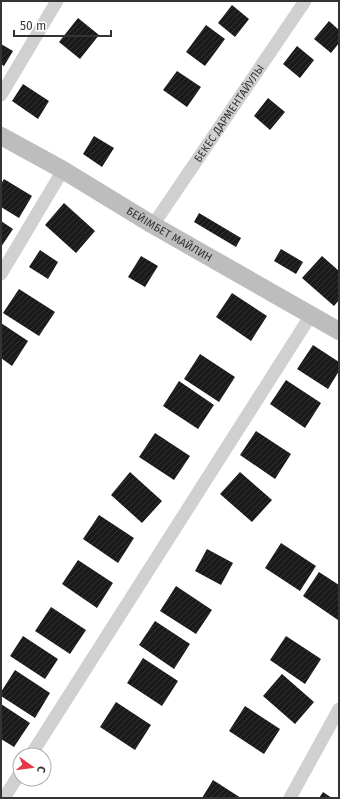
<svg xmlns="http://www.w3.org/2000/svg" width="340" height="799" font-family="'Fira Sans',sans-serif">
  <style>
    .building { fill: url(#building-hatch) }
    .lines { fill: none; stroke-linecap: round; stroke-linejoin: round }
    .street { stroke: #d0d0d0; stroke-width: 13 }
    .secondary { stroke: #bdbdbd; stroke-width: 18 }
    .labels { text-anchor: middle; stroke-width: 4; stroke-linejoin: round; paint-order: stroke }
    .street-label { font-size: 11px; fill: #333; stroke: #fff }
  </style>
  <defs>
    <pattern id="building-hatch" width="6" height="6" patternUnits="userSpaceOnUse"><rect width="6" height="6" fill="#1a1a1a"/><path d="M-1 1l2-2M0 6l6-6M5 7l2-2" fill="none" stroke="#333"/></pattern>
  </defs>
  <rect width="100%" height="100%" fill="#fff"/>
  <path class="building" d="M232 5 249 19 235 37 218 23Z
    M78 18 99 35 80 59 59 42Z
    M329 21 339 30V43L331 53 314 39Z
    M206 25 225 39 205 66 186 52Z
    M1 44 13 51 4 66 1 64Z
    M297 46 314 60 300 78 283 64Z
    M177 71 201 87 187 107 163 90Z
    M23 84 49 101 38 119 12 101Z
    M268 98 285 112 270 130 254 116Z
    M94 136 114 148 102 167 83 154Z
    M4 179 32 196 19 218 1 207V184Z
    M64 203 95 231 76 253 45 225Z
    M199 213 241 238 236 247 194 222Z
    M1 221 13 229 1 247Z
    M281 249 303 262 296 274 274 261Z
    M40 250 58 262 48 279 29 267Z
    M141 256 158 266 145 287 128 277Z
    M322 256 339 271V300L334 306 302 278Z
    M19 289 55 312 39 336 3 313Z
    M232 293 267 316 251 341 216 317Z
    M1 323 28 341 12 366 1 358Z
    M313 345 339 362V371L328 389 297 369Z
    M200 354 235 377 219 402 184 379Z
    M286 380 321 403 305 428 270 404Z
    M179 381 214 405 198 429 163 406Z
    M256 431 291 454 275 479 240 455Z
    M155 433 190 456 174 480 139 457Z
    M130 472 162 501 142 523 111 495Z
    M240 472 272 500 252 522 220 494Z
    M99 515 134 538 118 563 83 539Z
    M281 543 316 566 300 591 265 568Z
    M207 549 233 563 221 585 195 571Z
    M78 560 113 583 97 608 62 584Z
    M319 572 339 585V618L338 620 303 596Z
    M176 586 212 610 196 634 160 611Z
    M51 607 86 630 70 654 35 631Z
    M155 621 190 644 174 669 139 645Z
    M23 636 58 659 45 679 10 656Z
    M286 636 321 659 305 684 270 660Z
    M143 658 178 681 162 706 127 683Z
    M15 670 50 693 35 718 1 696V692Z
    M282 674 314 702 295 724 263 696Z
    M116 702 151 725 135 750 100 727Z
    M1 704 30 723 14 747 1 739Z
    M245 706 280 729 264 754 229 731Z
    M213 780 241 798H202Z
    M323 792 332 798H319Z"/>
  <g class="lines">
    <g class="street">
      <path d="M1 95 57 1"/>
      <path id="s1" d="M153 225 305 1"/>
      <path d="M1 274 63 170"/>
      <path d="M31 755 311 315"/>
      <path d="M4 798 20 773"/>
      <path d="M290 798 339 709"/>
    </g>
    <path class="secondary" id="s2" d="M1 136 63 170 153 225 339 331"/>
  </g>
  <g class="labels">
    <g class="street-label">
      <text dy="4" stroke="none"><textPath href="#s1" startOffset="135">БЕКЕС ДАРМЕНТАЙУЛЫ</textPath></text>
      <text dy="4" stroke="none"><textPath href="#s2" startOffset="195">БЕЙІМБЕТ МАЙЛИН</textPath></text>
    </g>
  </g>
  <rect width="340" height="799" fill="none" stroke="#333333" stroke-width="4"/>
  <g transform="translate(32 767) rotate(104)"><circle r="19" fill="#ffffff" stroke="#adadad"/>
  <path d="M0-3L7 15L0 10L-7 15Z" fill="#e63946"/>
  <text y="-6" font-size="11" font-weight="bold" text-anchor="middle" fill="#333333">С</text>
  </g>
  <path d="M14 30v6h97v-6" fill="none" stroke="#333333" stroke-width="2"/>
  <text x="20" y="30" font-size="12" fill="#333333" stroke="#ffffff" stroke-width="3" paint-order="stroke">50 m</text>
</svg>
